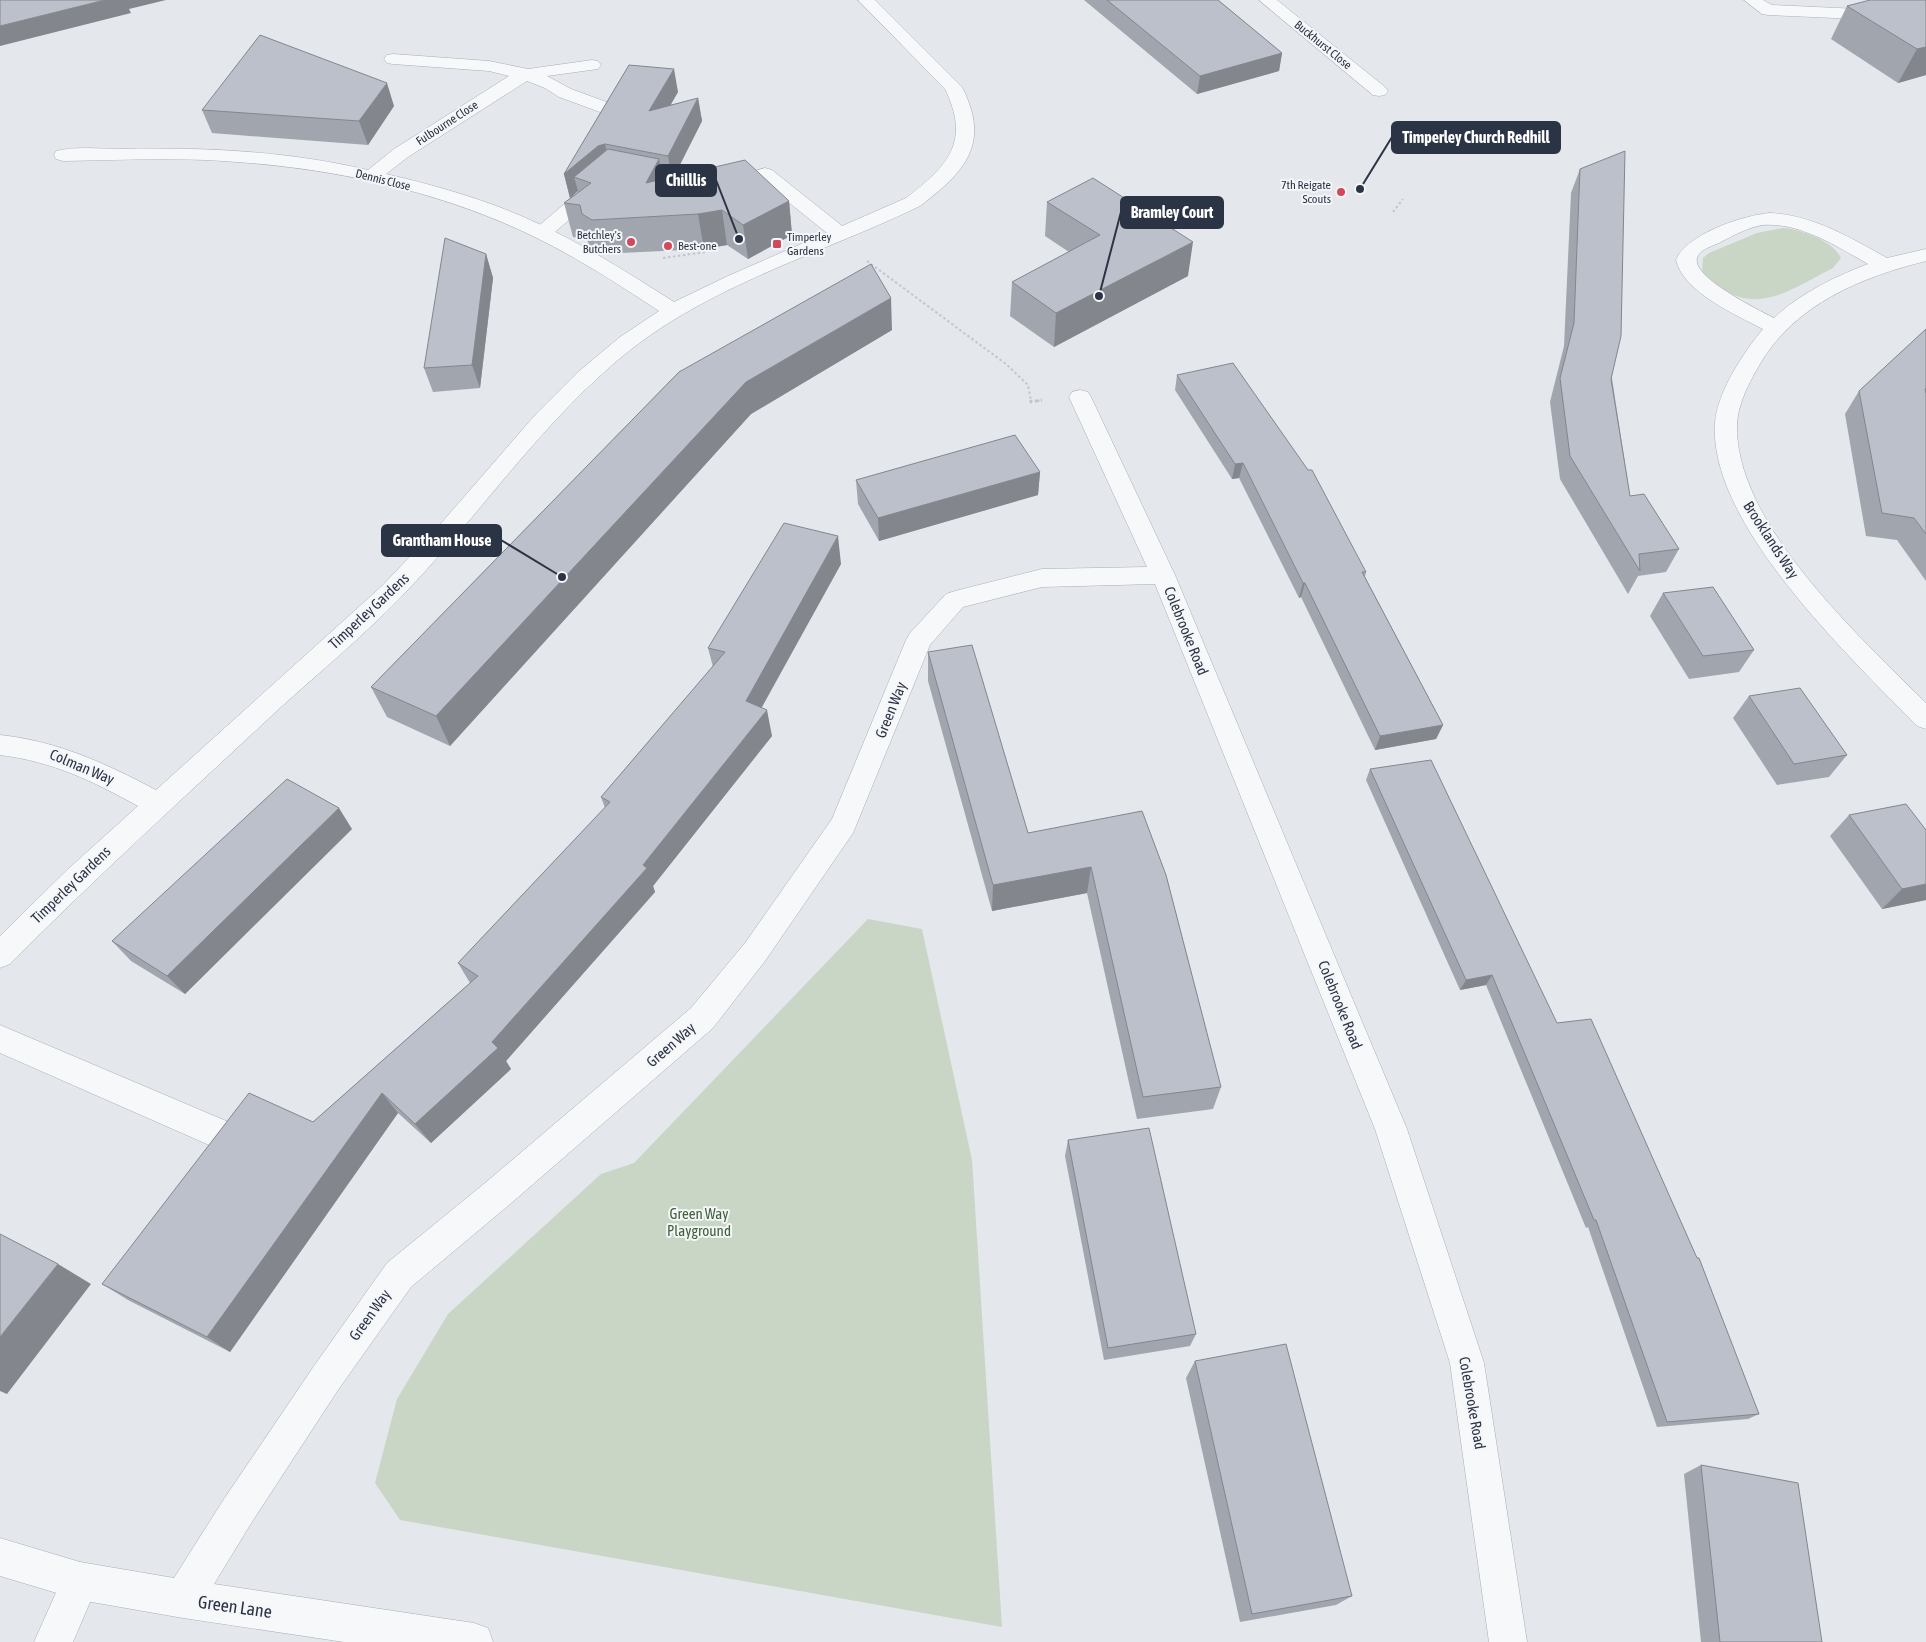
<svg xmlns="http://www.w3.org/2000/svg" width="1926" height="1642" font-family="'Asap Condensed',sans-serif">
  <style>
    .green { fill: #c9d6c5 }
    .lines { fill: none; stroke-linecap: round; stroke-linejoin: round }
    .service-casing { stroke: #a9aeb7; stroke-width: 1 }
    .minor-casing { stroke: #a9aeb7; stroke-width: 1 }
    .path-far1 { stroke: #c2c5cb; stroke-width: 2; stroke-dasharray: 2.5 2.5; stroke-linecap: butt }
    .path { stroke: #c2c5cb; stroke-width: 3; stroke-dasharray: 3 3; stroke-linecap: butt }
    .service { fill: #f7f8fa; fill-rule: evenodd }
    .minor { fill: #f7f8fa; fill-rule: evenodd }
    .wall { fill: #a1a5ae }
    .shaded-wall { fill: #83868d }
    .building { fill: #bbc0ca; stroke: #83868d }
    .poi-dot { fill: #d1495b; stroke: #f4f6f9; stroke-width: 2 }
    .labels { text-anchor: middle; stroke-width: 4; stroke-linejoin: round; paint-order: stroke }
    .far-street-label { font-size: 12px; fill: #2b3445; stroke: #f4f6f9 }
    .far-poi-label { font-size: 12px; fill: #2b3445; stroke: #f4f6f9; text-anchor: end }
    .street-label { font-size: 15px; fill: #2b3445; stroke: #f4f6f9 }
    .park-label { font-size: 15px; fill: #3f6138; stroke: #f4f6f9 }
    .near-street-label { font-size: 18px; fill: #2b3445; stroke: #f4f6f9 }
    .leader { fill: none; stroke: #2b3445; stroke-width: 2 }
    .callout-dot { fill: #2b3445; stroke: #f4f6f9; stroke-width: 2 }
    .callout { fill: #2b3445; stroke: #2b3445; stroke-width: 2 }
    .callout-label { font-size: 16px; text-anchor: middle; font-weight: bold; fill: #fff }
  </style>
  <rect width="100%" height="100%" fill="#e4e7ec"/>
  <path class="green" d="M1783 228C1802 230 1832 240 1841 258L1833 268C1798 285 1761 315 1723 289 1715 284 1708 279 1702 272L1703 258 1709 253 1757 233Z
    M868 919 922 929 972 1160 1002 1627 400 1520 375 1483 397 1399 448 1314 601 1174 634 1163Z"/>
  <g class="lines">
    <g class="service-casing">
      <path id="service" d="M765 168 772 170 846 229 849 233 846 237 839 239 832 237 762 181 726 192 719 190 717 186 719 182Z
        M596 181 603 183 605 187 603 191 549 237 542 239 535 237 532 233 535 229 589 183Z
        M0 1025 238 1126 243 1137 238 1148 227 1152 216 1148 0 1053Z
        M80 1562 93 1568 99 1581 73 1642H34L67 1568Z"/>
    </g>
    <g class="minor-casing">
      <path id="minor" d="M858 0H875L962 87C991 144 965 172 920 206 825 252 719 282 634 347 544 417 480 516 401 597 363 636 321 671 281 707 190 792 98 875 10 964L0 968V936L67 870 138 806C90 780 54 762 0 755V735C57 741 105 763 156 790L382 586 437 528 536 414 578 372 620 337 659 311C615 282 570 253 522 231 433 190 334 169 237 162 179 157 121 160 63 161L56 159 54 155 56 151C77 146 101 149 121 149 204 147 287 151 368 170L394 149 509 76 489 71 393 64 387 63 384 59 387 55 393 54 489 61 528 69 592 60 598 61 601 65 598 69 547 76 571 89 612 104 615 108 612 112 606 113 600 112 559 97 545 88 527 81 408 157 386 174C438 186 491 201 539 224 586 246 630 274 674 302L728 276 906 198C948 166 971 142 945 89Z
        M1259 0H1277L1385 87 1388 91 1385 95 1379 96 1373 95Z
        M1744 0H1763L1772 5 1880 10 1926 2V12L1880 20 1768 15 1762 14Z
        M1770 213C1813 215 1851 238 1887 258L1926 249V261C1862 277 1795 304 1760 364 1750 381 1738 403 1737 424 1734 523 1860 637 1926 703V729L1917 726C1851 658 1708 524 1715 423 1717 392 1744 352 1763 329 1736 315 1683 292 1676 260 1686 234 1744 215 1770 213ZM1762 225C1800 222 1836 246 1868 264 1836 276 1799 294 1774 318 1759 310 1691 277 1697 258 1699 250 1712 246 1719 243 1732 236 1747 228 1762 225Z
        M1080 390 1088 392 1091 397 1175 575 1407 1129 1484 1363 1527 1642H1489L1450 1363 1375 1129 1155 584 1042 587 963 607 930 645 853 833 765 961 713 1028 509 1205 411 1287 338 1390 250 1525 214 1584 474 1623 488 1628 493 1642H344L183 1618 80 1600 0 1576V1538L80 1562 174 1578 224 1499 314 1366 387 1263 485 1183 691 1008 745 943 832 819 906 640 910 633 946 594 955 591 1042 569 1147 567 1069 397 1072 392Z"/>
    </g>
    <path class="path-far1" d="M1393 212 1403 199
      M663 258 706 252
      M867 261 1006 364 1028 385 1031 401
      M1037 401 1042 400"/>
    <path class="path" d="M1031 400V402L1042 400"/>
    <use href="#service" class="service"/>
    <use href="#minor" class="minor"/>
  </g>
  <path class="wall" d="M1084 0H1218L1282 53 1279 71 1197 94Z
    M1926 0V75L1898 83 1831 39 1847 6Z
    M629 65 678 92 670 105 698 98 702 121 674 177 789 201 792 235 748 259 727 245 704 249 600 254 590 248 587 239 573 237 564 203 578 192V191L570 198 564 174Z
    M394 106 368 145 212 133 202 110Z
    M1580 169 1630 496 1679 549 1666 572 1638 576 1628 594 1560 479 1550 402 1564 346 1571 193Z
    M1047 202 1188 276 1054 347 1010 316 1012 282 1069 252 1045 236Z
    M486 254 493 278 480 388 433 392 424 368Z
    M1926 329V581L1897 540 1866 536 1845 414 1859 391Z
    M892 330 751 414 450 746 387 717 371 687 679 372Z
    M1177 375 1366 572 1365 577 1443 725 1436 739 1375 750 1301 597 1299 598 1239 478 1232 479 1175 390Z
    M1040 472 1038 495 879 541 858 504 856 480Z
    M841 564 761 707 772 736 653 886 655 892 506 1061 511 1069 431 1143 398 1113 230 1352 128 1300 102 1284 313 1122 470 983 458 963 605 808 601 797 713 667 708 648Z
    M1663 593 1754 650 1739 672 1689 679 1650 616Z
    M928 652 1028 833 1166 875 1221 1087 1213 1109 1137 1119 1087 893 992 911 928 681Z
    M1749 696 1847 755 1829 777 1777 785 1733 718Z
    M1370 769 1557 1023 1759 1414 1748 1419 1657 1427 1588 1227 1586 1228 1486 985 1460 990 1366 780Z
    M1849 815 1926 830V900L1882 909 1830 836Z
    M352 829 185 994 131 961 112 941Z
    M1068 1140 1196 1334 1190 1346 1104 1360 1065 1156Z
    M1195 1361 1352 1596 1336 1605 1240 1622 1186 1378Z
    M1701 1465 1822 1642H1701L1684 1474Z"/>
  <path class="shaded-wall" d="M105 0H166L129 9 131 13 0 46V26Z
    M1926 47V75L1898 83 1917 49Z
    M1282 53 1279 71 1197 94 1200 76Z
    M674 69 678 92 654 134 649 111Z
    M387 83 394 106 368 145 359 121Z
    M698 98 702 121 672 180 668 156Z
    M605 144 610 167 574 177 578 191 570 198 564 174 598 146Z
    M659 159 665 193 646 183Z
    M789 201 792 235 748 259 743 225Z
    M722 210 727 245 704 249 698 214Z
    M1193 242 1188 276 1054 347 1056 313Z
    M486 254 493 278 480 388 472 365Z
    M891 298 892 330 751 414 450 746 436 716 746 382Z
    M1243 463 1239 478 1232 479 1235 464Z
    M1040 472 1038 495 879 541 878 518Z
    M838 536 841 564 751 727 746 701Z
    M1303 583H1305L1301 597 1299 598Z
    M767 710 772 736 653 886 655 892 506 1061 511 1069 431 1143 415 1124 492 1042 643 865Z
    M1443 725 1436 739 1375 750 1380 736Z
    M339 808 352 829 185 994 167 976Z
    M1091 867 1087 893 992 911 993 885Z
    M1926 884V900L1882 909 1902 889Z
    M1492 975 1486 985 1460 990 1466 980Z
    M382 1093 398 1113 230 1352 207 1337Z
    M58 1264 91 1284 7 1394 0 1391V1337Z"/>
  <path class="building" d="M0 0H105L0 26Z
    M1107 0H1218L1282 53 1200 76Z
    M1870 0H1926V47L1917 49 1847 6Z
    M260 35 387 83 359 121 202 110Z
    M629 65 674 69 649 111 698 98 668 156 605 144 598 146 564 174Z
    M608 149 659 159 646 183 745 160 789 201 743 225 722 210 698 214 592 220 582 214 580 205 564 203 591 183 574 177Z
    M1625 151 1621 336 1611 379 1630 496 1644 494 1679 549 1639 554 1640 571 1570 456 1560 378 1574 323 1580 169Z
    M1093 178 1193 242 1056 313 1012 282 1100 235 1047 202Z
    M445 238 486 254 472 365 424 368Z
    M871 264 891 298 746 382 436 716 371 687 679 372Z
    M1926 329V388L1925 389 1926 394V534L1914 518 1882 513 1859 391Z
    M1233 363 1308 470H1312L1366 572H1362L1443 725 1380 736 1305 583H1303L1243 463 1235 464 1177 375Z
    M1015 435 1040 472 878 518 856 480Z
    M784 523 838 536 746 701 767 710 643 865 647 868 492 1042 498 1048 415 1124 382 1093 207 1337 102 1284 249 1093 313 1122 478 976 458 963 610 802 601 797 725 652 708 648Z
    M1713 587 1754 650 1703 656 1663 593Z
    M972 645 1028 833 1142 811 1166 875 1221 1087 1143 1097 1091 867 993 885 928 652Z
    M1800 688 1847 755 1794 764 1749 696Z
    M1431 760 1557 1023 1591 1019 1697 1258H1699L1759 1414 1667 1422 1596 1220H1594L1492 975 1466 980 1370 769Z
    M287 779 339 808 167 976 112 941Z
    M1906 804 1926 830V884L1902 889 1849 815Z
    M1149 1128 1196 1334 1108 1348 1068 1140Z
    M0 1234 58 1264 0 1337Z
    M1286 1344 1352 1596 1252 1614 1195 1361Z
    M1701 1465 1798 1483 1822 1642H1720Z"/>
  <g class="poi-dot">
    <circle cx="1341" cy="192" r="5"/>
    <circle cx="631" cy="242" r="5"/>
    <rect x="772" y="239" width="10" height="10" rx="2.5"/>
    <circle cx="668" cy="246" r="5"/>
  </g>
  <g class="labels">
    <g class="far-street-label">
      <text transform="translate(1323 45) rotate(39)" y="4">Buckhurst Close</text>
      <text transform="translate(447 123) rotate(-33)" y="4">Fulbourne Close</text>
      <text transform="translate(383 180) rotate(14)" y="4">Dennis Close</text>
    </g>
    <g class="far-poi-label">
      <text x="1331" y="189">7th Reigate<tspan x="1331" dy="14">Scouts</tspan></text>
      <text x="621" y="239">Betchley's<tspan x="621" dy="14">Butchers</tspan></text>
      <text x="787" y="241" text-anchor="start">Timperley<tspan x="787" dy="14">Gardens</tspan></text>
      <text x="678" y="250" text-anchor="start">Best-one</text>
    </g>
    <g class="street-label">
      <text transform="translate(1771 540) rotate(57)" y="5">Brooklands Way</text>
      <text transform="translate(369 611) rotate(-43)" y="5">Timperley Gardens</text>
      <text transform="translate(1186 631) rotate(68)" y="5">Colebrooke Road</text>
      <text transform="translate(891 710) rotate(-68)" y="5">Green Way</text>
      <text transform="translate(82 767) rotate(23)" y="5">Colman Way</text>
      <text transform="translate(71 885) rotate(-44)" y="5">Timperley Gardens</text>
      <text transform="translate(1340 1005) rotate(68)" y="5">Colebrooke Road</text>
      <text transform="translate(671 1045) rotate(-41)" y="5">Green Way</text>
      <text transform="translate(370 1315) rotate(-54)" y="5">Green Way</text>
      <text transform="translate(1472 1403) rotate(80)" y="5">Colebrooke Road</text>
    </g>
    <g class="park-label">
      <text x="699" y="1219">Green Way<tspan x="699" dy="17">Playground</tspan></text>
    </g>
    <g class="near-street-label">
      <text transform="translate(235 1607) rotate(8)" y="6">Green Lane</text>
    </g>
  </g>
  <path class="leader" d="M1360 189L1392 137M739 239L716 180M1099 296L1121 212M562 577L501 540"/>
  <g class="callout-dot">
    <circle cx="1360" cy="189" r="5"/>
    <circle cx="739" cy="239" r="5"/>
    <circle cx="1099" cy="296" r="5"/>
    <circle cx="562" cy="577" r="5"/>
  </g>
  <g class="callout">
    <rect x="1392" y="122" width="168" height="31" rx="5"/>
    <rect x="656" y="165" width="60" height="31" rx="5"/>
    <rect x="1121" y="197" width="102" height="31" rx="5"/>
    <rect x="382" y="525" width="119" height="31" rx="5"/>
  </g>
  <g class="callout-label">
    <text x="1476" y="143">Timperley Church Redhill</text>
    <text x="686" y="186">Chilllis</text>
    <text x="1172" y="218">Bramley Court</text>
    <text x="442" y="546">Grantham House</text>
  </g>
</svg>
